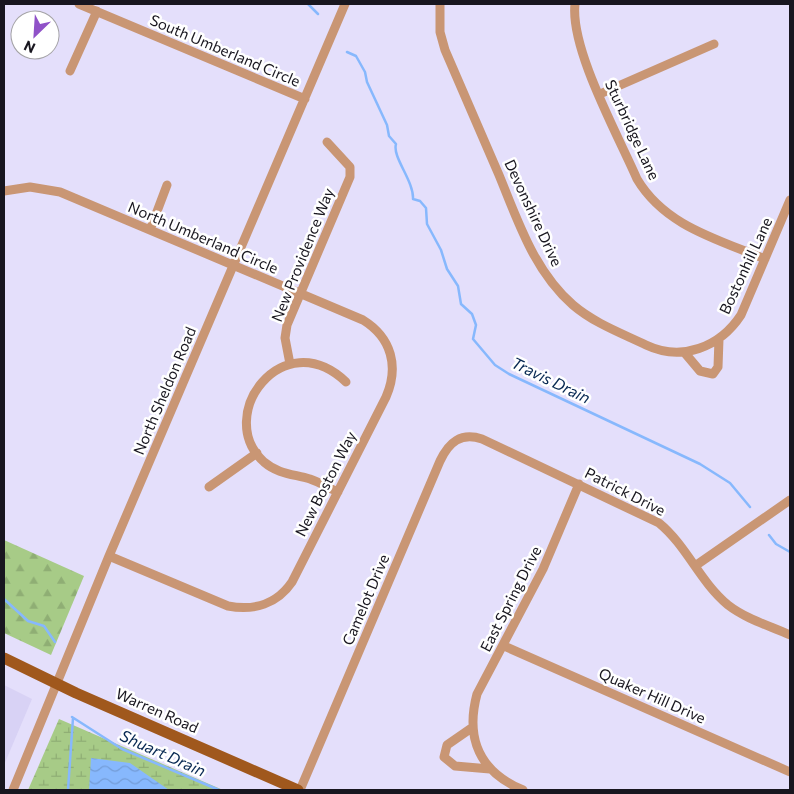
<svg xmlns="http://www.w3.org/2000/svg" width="794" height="794" font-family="Commissioner,sans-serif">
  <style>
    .built { fill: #d8d2f5 }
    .forest { fill: url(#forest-firs) }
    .wetland { fill: url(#wetland-marsh) }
    .water { fill: url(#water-waves) }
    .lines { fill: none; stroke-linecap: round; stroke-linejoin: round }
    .stream { stroke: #87b8fd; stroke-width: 2.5 }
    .minor { stroke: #c99674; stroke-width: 9 }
    .major { stroke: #a0581d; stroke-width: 11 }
    .labels { text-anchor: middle; stroke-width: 5; stroke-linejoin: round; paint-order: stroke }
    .street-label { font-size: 15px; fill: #18161f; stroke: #fff }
    .water-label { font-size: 16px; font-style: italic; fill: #072852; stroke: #fff }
  </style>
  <defs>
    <pattern id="forest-firs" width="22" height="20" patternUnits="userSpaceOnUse" patternTransform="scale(1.25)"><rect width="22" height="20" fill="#a7cb87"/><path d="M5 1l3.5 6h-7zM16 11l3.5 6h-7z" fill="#8fae74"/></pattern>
    <pattern id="wetland-marsh" width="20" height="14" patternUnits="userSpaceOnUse" patternTransform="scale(1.25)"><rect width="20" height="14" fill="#a7cb87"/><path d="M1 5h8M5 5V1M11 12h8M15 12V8" fill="none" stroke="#8fae74"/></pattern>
    <pattern id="water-waves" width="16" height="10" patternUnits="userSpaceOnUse" patternTransform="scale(1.25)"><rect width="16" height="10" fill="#87b8fd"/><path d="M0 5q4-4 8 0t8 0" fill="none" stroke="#749dd8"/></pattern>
  </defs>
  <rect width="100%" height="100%" fill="#e4dffb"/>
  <path class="built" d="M4 685 32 699 4 765Z"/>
  <path class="forest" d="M4 540 84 576 51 655 4 633Z"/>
  <path class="wetland" d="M59 719 223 790H28Z"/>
  <path class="water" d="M91 758 130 763 169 790H89Z"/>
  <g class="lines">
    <path class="stream" d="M308 4 318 14
      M347 52 356 56 365 72 367 82 387 125 389 136 396 144C392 157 414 181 413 199L420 201 426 208 427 224 441 250 447 269 458 286 461 304 472 314 476 325 473 339 495 365 509 374 700 464 730 483 750 507
      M769 535 776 544 790 552
      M4 599 28 621 44 626 55 642
      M72 717 122 749 219 790
      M68 790 73 718"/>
    <path class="minor" d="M79 4 305 99
      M440 4V32L445 50C463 92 481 133 499 175 518 221 534 271 573 305 594 323 621 333 646 345 682 362 720 347 741 315L790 200
      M575 4C570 49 618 135 637 179 665 226 717 239 765 259
      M70 71 97 11
      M600 94 714 44
      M4 191 30 187 60 192 363 320C392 338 399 367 386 397L292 582C277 604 254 611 228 606L109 556
      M150 230 167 185
      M684 352 700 371 713 374 718 367 719 339
      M290 364 285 338 287 325 350 177V167L327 142
      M209 487 257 453
      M338 492C329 488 319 482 310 479 293 474 278 474 264 462 213 416 283 322 346 382
      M695 566 790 500
      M504 646 790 772
      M473 727 447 745 444 757 455 766 490 769
      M13 790 109 556 345 4
      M300 790 440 461C449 442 461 432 482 439L659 523C687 546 700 582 728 605 746 619 770 626 790 635
      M523 790C480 772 465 739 477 694L543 569 579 484"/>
    <path class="major" d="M4 658 76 693 298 790"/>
  </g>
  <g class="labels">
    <g class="street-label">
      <text transform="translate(225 51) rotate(23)" y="5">South Umberland Circle</text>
      <text transform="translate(632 130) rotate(65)" y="5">Sturbridge Lane</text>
      <text transform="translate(533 213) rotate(65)" y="5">Devonshire Drive</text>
      <text transform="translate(203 238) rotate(23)" y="5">North Umberland Circle</text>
      <text transform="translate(303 255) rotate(-68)" y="5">New Providence Way</text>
      <text transform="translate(746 266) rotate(-65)" y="5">Bostonhill Lane</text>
      <text transform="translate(165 391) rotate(-67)" y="5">North Sheldon Road</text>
      <text transform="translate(326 484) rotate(-63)" y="5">New Boston Way</text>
      <text transform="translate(625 492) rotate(27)" y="5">Patrick Drive</text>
      <text transform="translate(511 599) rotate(-63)" y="5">East Spring Drive</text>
      <text transform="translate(366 600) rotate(-67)" y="5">Camelot Drive</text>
      <text transform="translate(652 696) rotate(24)" y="5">Quaker Hill Drive</text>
      <text transform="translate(157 711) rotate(24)" y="5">Warren Road</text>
    </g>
    <g class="water-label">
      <text transform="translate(551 380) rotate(26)" y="6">Travis Drain</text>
      <text transform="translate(163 753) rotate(24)" y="6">Shuart Drain</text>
    </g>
  </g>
  <rect width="794" height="794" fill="none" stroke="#18161f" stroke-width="10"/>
  <g transform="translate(35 35) rotate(205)"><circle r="24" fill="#ffffff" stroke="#a3a2a5"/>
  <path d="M0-4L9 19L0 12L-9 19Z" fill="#9052c8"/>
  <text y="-8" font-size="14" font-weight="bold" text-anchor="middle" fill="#18161f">N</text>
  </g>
</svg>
